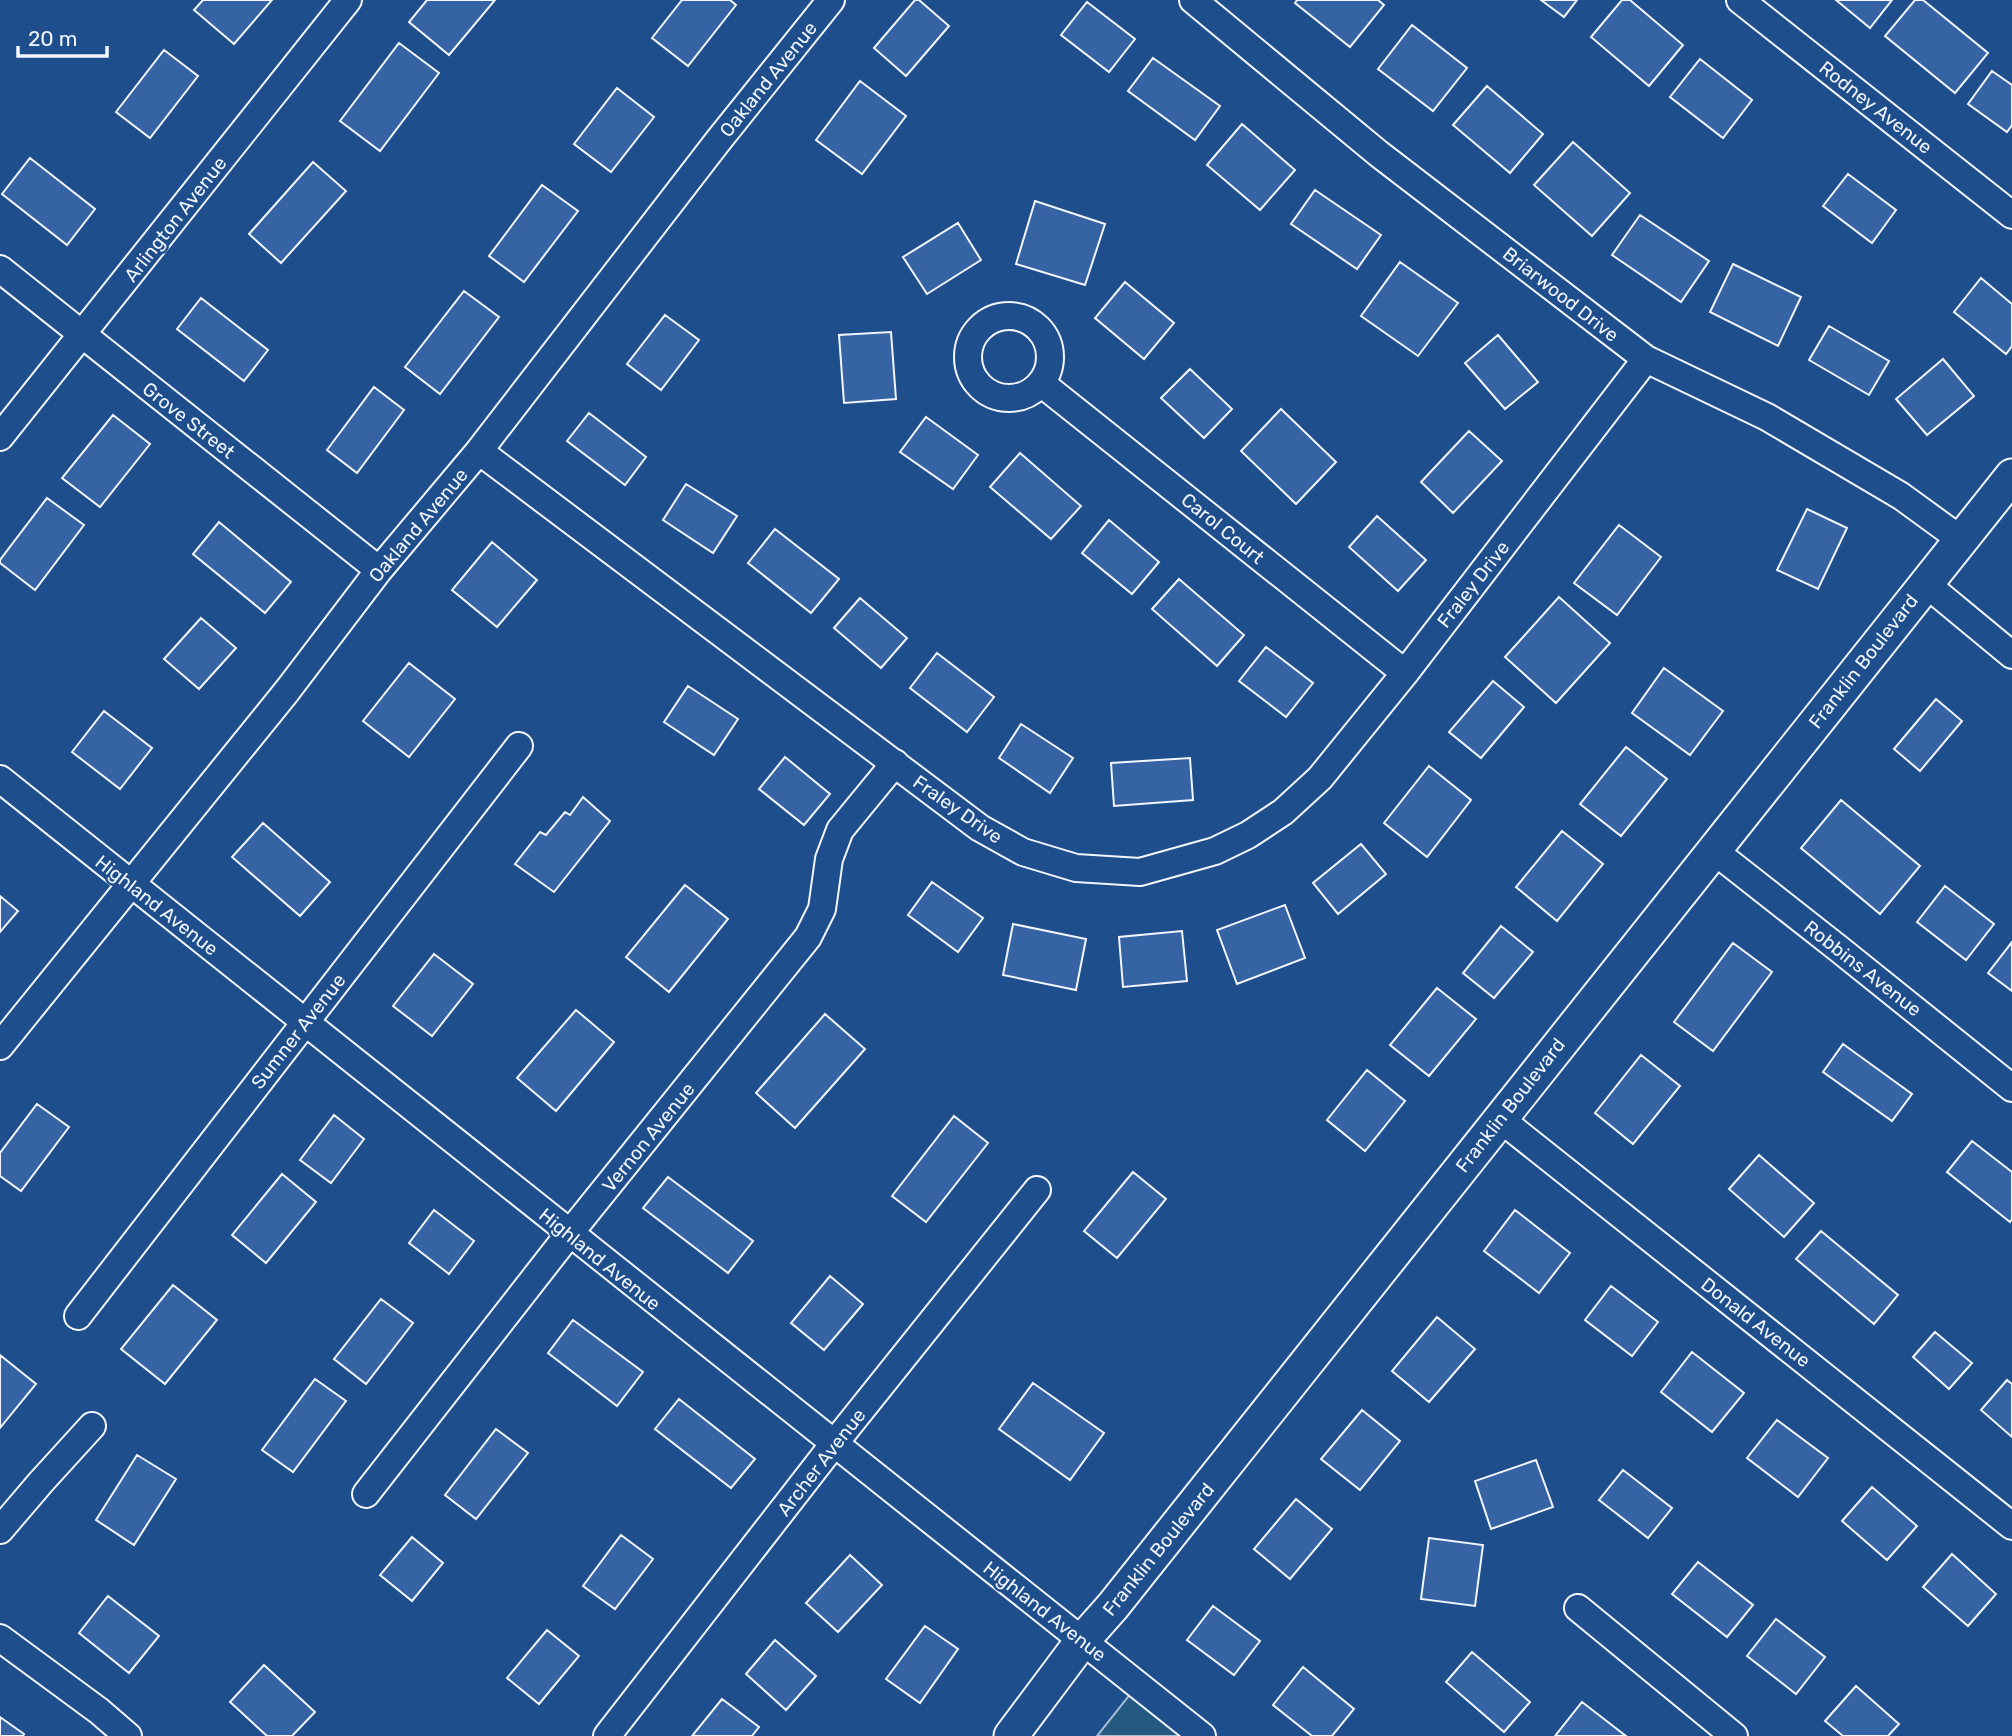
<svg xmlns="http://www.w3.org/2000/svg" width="2012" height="1736" font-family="Rubik,sans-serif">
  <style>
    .green { fill: #245a82; stroke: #a8bbd7; stroke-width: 2 }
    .building { fill: #3563a3; stroke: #f2f6ff; stroke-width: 2 }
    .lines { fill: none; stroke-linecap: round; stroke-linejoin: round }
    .minor-casing { stroke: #f2f6ff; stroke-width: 30 }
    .tertiary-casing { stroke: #f2f6ff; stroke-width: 37 }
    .minor { stroke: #1f4e8c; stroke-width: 26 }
    .tertiary { stroke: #1f4e8c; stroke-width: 33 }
    .labels { text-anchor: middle; stroke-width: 5; stroke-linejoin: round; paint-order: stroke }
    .street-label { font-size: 19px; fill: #f2f6ff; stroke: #1f4e8c }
  </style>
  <rect width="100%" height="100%" fill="#1f4e8c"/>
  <path class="green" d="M1132 1692 1187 1736H1097Z"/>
  <path class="building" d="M203 0H272L234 44 194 10Z
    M427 0H495L449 55 409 22Z
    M682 0H730L736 5 688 66 652 38Z
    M915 0H919L949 26 906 76 874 48Z
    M1297 0H1378L1384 5 1350 47 1295 3Z
    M1541 0H1577L1564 17Z
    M1622 0H1630L1683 45 1649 86 1591 37Z
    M1836 0H1892L1870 28Z
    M1915 0H1923L1988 53 1955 93 1885 36Z
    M1087 2 1135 39 1109 72 1061 35Z
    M1412 25 1467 68 1433 111 1378 69Z
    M399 43 439 73 380 151 340 121Z
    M164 50 198 76 150 138 116 112Z
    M1153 58 1220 106 1195 140 1128 91Z
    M1700 59 1752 100 1723 138 1670 97Z
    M1992 71 2012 85V125L2007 132 1968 104Z
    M860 81 906 116 862 174 816 140Z
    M1487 86 1543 134 1510 173 1453 125Z
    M617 88 654 117 611 172 574 144Z
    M1242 124 1295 170 1260 210 1207 165Z
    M1573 142 1630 193 1592 236 1534 185Z
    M30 158 95 209 67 245 2 194Z
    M313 162 346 191 281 263 249 234Z
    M1848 174 1896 210 1872 243 1823 206Z
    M542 185 578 211 524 282 489 256Z
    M1315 190 1381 235 1357 269 1291 224Z
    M1035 201 1105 224 1085 285 1016 264Z
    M1640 215 1709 261 1681 302 1612 255Z
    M958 223 981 260 927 294 903 257Z
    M1400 262 1458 303 1418 356 1361 316Z
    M1733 264 1801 297 1778 346 1710 312Z
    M1981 278 2012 304V346L2006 354 1954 312Z
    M1125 282 1174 323 1144 359 1095 318Z
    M464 291 499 317 440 394 405 367Z
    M201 298 268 350 244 381 177 329Z
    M665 315 699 340 661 390 627 364Z
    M1829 326 1889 361 1869 395 1809 360Z
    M891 332 896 399 844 403 839 335Z
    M1498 335 1538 382 1505 409 1465 363Z
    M1943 359 1974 396 1927 435 1896 399Z
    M1190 369 1232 409 1204 438 1161 398Z
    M374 387 404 410 357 473 327 450Z
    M1281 409 1336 462 1296 504 1241 451Z
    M589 413 646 457 625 485 567 441Z
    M113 415 150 444 100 507 62 478Z
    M926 417 978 455 953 489 900 452Z
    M1469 431 1502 461 1453 513 1421 482Z
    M1020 453 1081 506 1051 539 990 487Z
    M686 484 737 516 713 553 663 520Z
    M47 498 84 525 35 590 0 563V560Z
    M1807 509 1847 528 1818 589 1777 570Z
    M1377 516 1426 560 1398 591 1349 547Z
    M1109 520 1159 562 1132 594 1082 553Z
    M219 522 291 582 265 613 193 554Z
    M1619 525 1661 557 1617 615 1574 583Z
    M775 529 839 579 811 613 748 563Z
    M492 542 537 580 497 627 452 590Z
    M1179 579 1244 635 1217 666 1152 609Z
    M1559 597 1610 643 1556 703 1505 657Z
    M860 598 907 638 881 668 834 628Z
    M201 618 236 648 199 689 164 659Z
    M1266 647 1313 683 1286 717 1239 681Z
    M937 653 994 697 967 732 910 688Z
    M409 663 455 699 409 757 363 721Z
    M1664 668 1723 711 1690 755 1632 713Z
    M1493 681 1524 707 1481 758 1449 732Z
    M688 686 738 719 714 755 664 722Z
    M1936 699 1962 721 1920 771 1894 749Z
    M104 711 152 748 120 789 72 752Z
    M1021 724 1073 758 1050 793 999 758Z
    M1626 747 1667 779 1621 836 1580 804Z
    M785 757 830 794 804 825 759 789Z
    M1190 758 1193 800 1114 806 1111 763Z
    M1429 766 1471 800 1427 857 1384 823Z
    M583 797 610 821 554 892 515 864 540 832 546 835 565 812 570 815Z
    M1841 800 1920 866 1880 914 1801 848Z
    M263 823 330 882 300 916 232 857Z
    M1562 831 1603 864 1557 921 1516 887Z
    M1361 844 1386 874 1338 914 1313 883Z
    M932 882 983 918 958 952 908 915Z
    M685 885 728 919 669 992 626 957Z
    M1945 886 1994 924 1966 960 1917 922Z
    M0 896 18 911 0 932Z
    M1285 905 1305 958 1237 984 1217 930Z
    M1013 924 1086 939 1076 990 1003 975Z
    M1501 926 1533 952 1494 998 1463 973Z
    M1182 931 1187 981 1123 987 1119 937Z
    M2012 942V991L1988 973Z
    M1733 943 1772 972 1713 1051 1674 1022Z
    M434 954 473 984 432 1036 393 1006Z
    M1437 988 1476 1019 1429 1076 1390 1045Z
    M576 1010 614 1042 556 1111 517 1078Z
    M825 1014 865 1049 795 1128 756 1093Z
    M1843 1044 1912 1094 1892 1121 1823 1072Z
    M1641 1055 1680 1086 1633 1144 1595 1113Z
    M1367 1070 1405 1101 1365 1151 1327 1120Z
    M37 1104 69 1127 21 1191 0 1176V1153Z
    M334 1115 364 1139 331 1183 300 1160Z
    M954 1116 988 1143 926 1222 892 1196Z
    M1972 1141 2012 1172V1219L2010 1222 1947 1172Z
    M1759 1155 1814 1203 1784 1237 1729 1189Z
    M1133 1172 1166 1199 1117 1258 1084 1231Z
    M282 1174 316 1202 266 1263 232 1235Z
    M668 1177 753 1241 728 1273 643 1208Z
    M434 1210 474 1241 449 1274 409 1243Z
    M1515 1210 1570 1253 1539 1293 1484 1251Z
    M1821 1231 1898 1295 1874 1324 1796 1259Z
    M830 1276 863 1304 824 1350 791 1323Z
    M173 1285 217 1320 165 1384 121 1349Z
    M1611 1286 1658 1322 1632 1356 1585 1320Z
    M381 1299 413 1323 366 1384 334 1359Z
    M1437 1317 1475 1349 1429 1402 1392 1371Z
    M573 1320 643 1372 617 1406 548 1353Z
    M1935 1332 1972 1363 1949 1389 1913 1357Z
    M1692 1352 1744 1393 1712 1432 1661 1392Z
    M0 1355 36 1384 0 1428Z
    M315 1379 346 1401 293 1472 262 1450Z
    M2007 1380 2012 1384V1437L1981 1410Z
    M1033 1383 1104 1433 1070 1480 999 1429Z
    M679 1399 755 1459 731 1488 655 1429Z
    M1362 1410 1400 1441 1360 1490 1321 1459Z
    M1777 1420 1828 1458 1798 1497 1747 1458Z
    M496 1429 528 1453 476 1519 445 1495Z
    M137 1455 176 1479 134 1545 96 1520Z
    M1536 1460 1553 1507 1491 1529 1475 1481Z
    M1623 1470 1672 1508 1648 1538 1599 1500Z
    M1872 1487 1917 1526 1887 1560 1842 1521Z
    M1296 1499 1332 1529 1290 1579 1254 1549Z
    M621 1535 653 1559 615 1609 583 1586Z
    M412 1537 443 1563 412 1601 380 1575Z
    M1429 1538 1483 1545 1475 1606 1421 1599Z
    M1952 1554 1996 1594 1968 1626 1923 1587Z
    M850 1555 882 1585 838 1632 806 1603Z
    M1698 1562 1753 1605 1727 1637 1672 1594Z
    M108 1596 159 1636 129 1673 79 1633Z
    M1213 1606 1260 1641 1234 1675 1187 1640Z
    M1776 1619 1825 1657 1796 1694 1747 1656Z
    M925 1626 958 1649 920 1703 886 1679Z
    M547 1630 579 1656 539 1704 507 1678Z
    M775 1640 816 1676 786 1710 746 1674Z
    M1472 1652 1530 1702 1504 1732 1446 1682Z
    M264 1665 315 1712 292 1736H267L230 1702Z
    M1303 1667 1354 1709 1332 1736H1312L1273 1705Z
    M1856 1686 1899 1724 1888 1736H1843L1825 1721Z
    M722 1699 759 1727 752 1736H692Z
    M1582 1702 1626 1736H1555Z
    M0 1717 24 1734 23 1736H0Z"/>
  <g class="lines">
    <g class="minor-casing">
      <path id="minor" d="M1193 0 1379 154 1646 359 1767 417 1901 496 1960 539
        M1740 0 2012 215
        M0 269 379 570
        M968 357a41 41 0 1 1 82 0a41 41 0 1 1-82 0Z
        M1041 383 1405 673
        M0 437 348 0
        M479 451 980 828 1023 852 1076 868 1140 872 1215 851 1248 835 1283 812 1320 778 1405 673 1646 359
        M1925 583 2012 655
        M0 779 1202 1736
        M1713 850 1839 949 2012 1088
        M0 1046 287 691 379 570 479 451 718 141 831 0
        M1499 1118 2012 1526
        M78 1316 519 746
        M366 1494 569 1234 808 937 822 909 829 859 840 830 895 763
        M0 1530 41 1482 92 1426
        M1578 1608 1734 1736
        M0 1638 99 1711 128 1736
        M607 1736 833 1445 1037 1190"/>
    </g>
    <g class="tertiary-casing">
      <path id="tertiary" d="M1011 1736 1082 1641 1113 1606 2012 476"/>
    </g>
    <use href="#minor" class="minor"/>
    <use href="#tertiary" class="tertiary"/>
  </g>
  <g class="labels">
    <g class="street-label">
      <text transform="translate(768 79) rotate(-51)" y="7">Oakland Avenue</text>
      <text transform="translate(1876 107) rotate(38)" y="7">Rodney Avenue</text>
      <text transform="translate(175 219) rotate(-52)" y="7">Arlington Avenue</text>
      <text transform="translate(1561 294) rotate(38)" y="7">Briarwood Drive</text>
      <text transform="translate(189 420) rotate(38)" y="7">Grove Street</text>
      <text transform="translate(418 525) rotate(-50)" y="7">Oakland Avenue</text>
      <text transform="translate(1223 528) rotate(39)" y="7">Carol Court</text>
      <text transform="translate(1473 584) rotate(-52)" y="7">Fraley Drive</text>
      <text transform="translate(1863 661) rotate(-52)" y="7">Franklin Boulevard</text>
      <text transform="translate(958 809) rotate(35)" y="7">Fraley Drive</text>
      <text transform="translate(157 905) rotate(38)" y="7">Highland Avenue</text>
      <text transform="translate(1863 968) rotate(38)" y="7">Robbins Avenue</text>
      <text transform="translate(298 1031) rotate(-52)" y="7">Sumner Avenue</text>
      <text transform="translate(1510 1105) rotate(-52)" y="7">Franklin Boulevard</text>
      <text transform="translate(648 1137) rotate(-51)" y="7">Vernon Avenue</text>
      <text transform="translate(600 1259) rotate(39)" y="7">Highland Avenue</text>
      <text transform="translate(1756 1322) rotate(38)" y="7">Donald Avenue</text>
      <text transform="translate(821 1462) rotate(-52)" y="7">Archer Avenue</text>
      <text transform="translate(1158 1549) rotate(-51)" y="7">Franklin Boulevard</text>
      <text transform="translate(1045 1611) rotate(38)" y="7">Highland Avenue</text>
    </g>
  </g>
  <path d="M18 46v10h89v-10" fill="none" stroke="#f2f6ff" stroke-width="3.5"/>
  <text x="28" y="46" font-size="21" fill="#f2f6ff" stroke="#1f4e8c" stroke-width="5" paint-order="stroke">20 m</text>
</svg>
